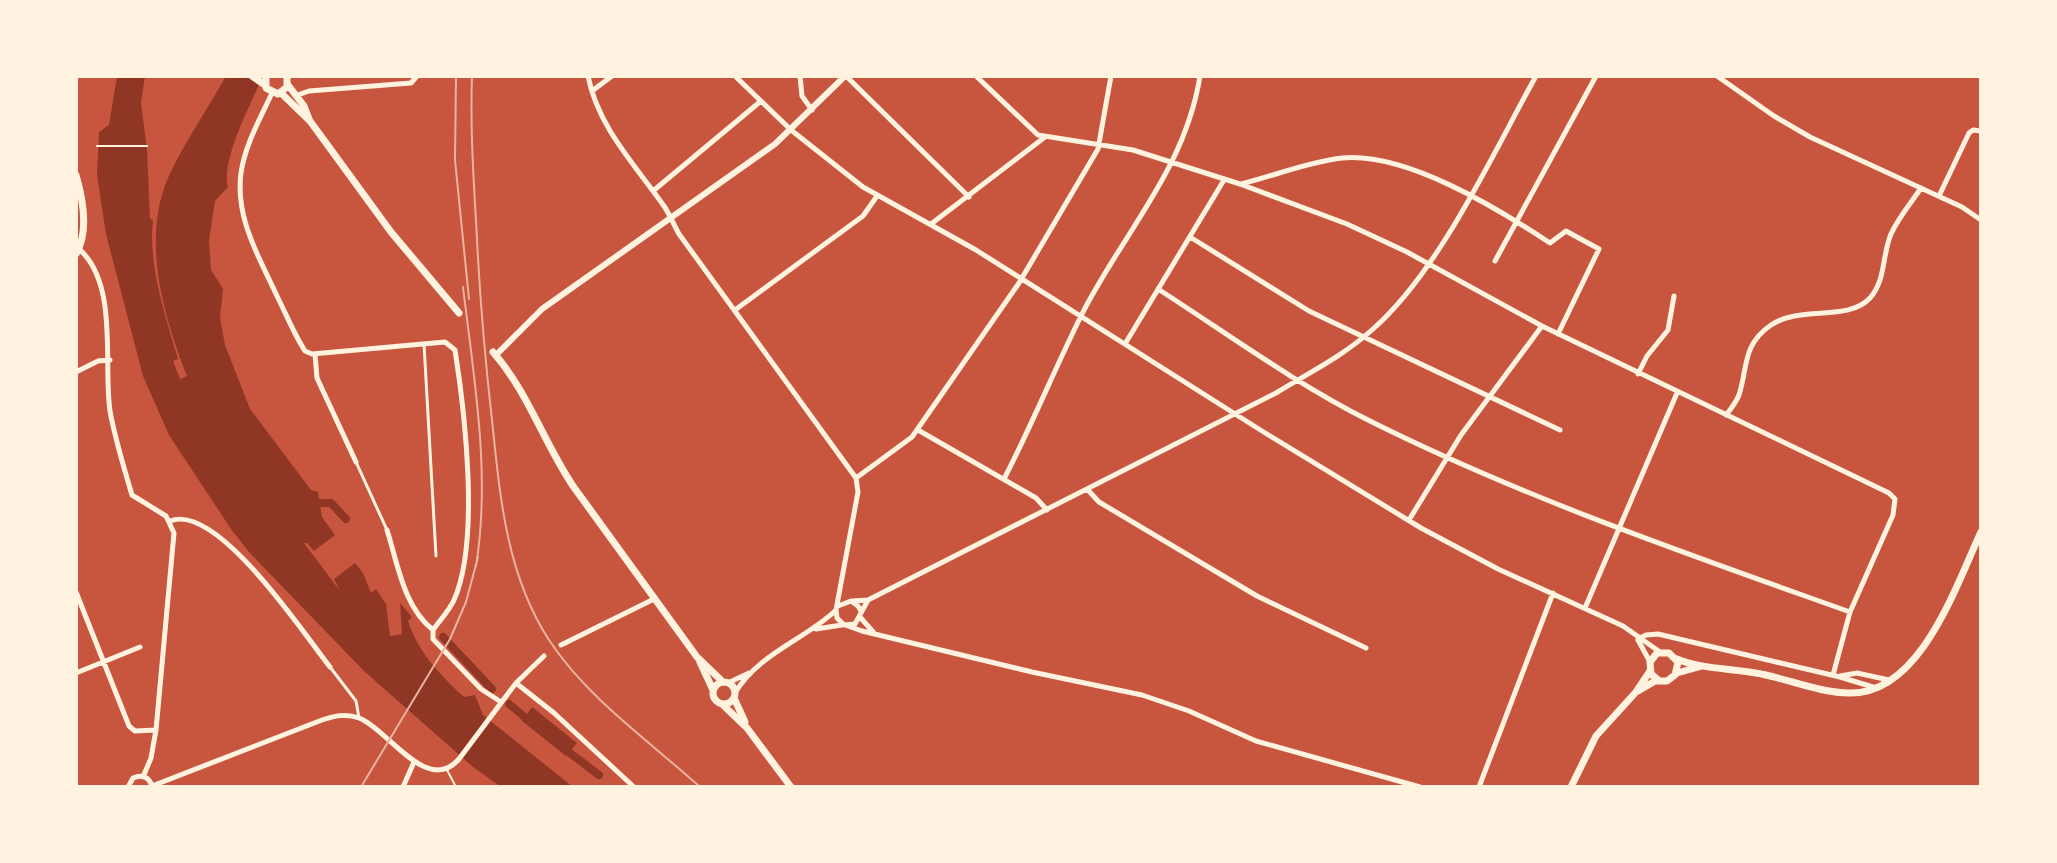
<svg xmlns="http://www.w3.org/2000/svg" width="2057" height="863" font-family="'DM Sans',sans-serif">
  <style>
    .water { fill: #8f3625 }
    .lines { fill: none; stroke-linecap: round; stroke-linejoin: round }
    .canal { stroke: #8f3625; stroke-width: 8 }
    .service { stroke: #fff3e0; stroke-width: 2 }
    .pedestrian { stroke: #fff3e0; stroke-width: 3 }
    .minor { stroke: #fff3e0; stroke-width: 5 }
    .tertiary { stroke: #fff3e0; stroke-width: 6 }
    .secondary { stroke: #fff3e0; stroke-width: 7 }
    .primary { stroke: #fff3e0; stroke-width: 7 }
    .rail { stroke: #e9b49f; stroke-width: 2 }
  </style>
  <rect width="100%" height="100%" fill="#c8553d"/>
  <path class="water" d="M117 76H145L141 103 147 150 150 219 153 220C148 267 165 314 178 359L173 361 180 379 187 376C164 317 141 241 168 178 184 143 207 110 226 76H263C252 101 220 162 228 187L215 201 209 240 211 270 223 289 220 318 225 345 250 409 311 490 318 492 322 517 335 535 314 551 307 543H304L340 591 334 579 355 563 363 573 371 593 376 589 386 604 390 636 402 634 400 603 412 617 408 621C417 651 441 676 464 697L475 695 483 715 573 787H501L473 767 364 671 249 552 231 529 169 435 143 376 106 234 97 175 99 132 109 125Z
    M532 707 577 743 566 756 522 721Z"/>
  <g class="lines">
    <path class="canal" d="M320 503H331L346 519
      M443 637 492 689
      M509 704 533 724
      M562 747 599 775"/>
    <path class="service" d="M97 146H147
      M447 770 456 787"/>
    <path class="pedestrian" d="M424 344 436 556
      M356 462 387 530
      M330 667 356 701 359 718"/>
    <path class="minor" d="M588 76C598 127 635 165 664 206 670 215 674 225 679 234L856 478 858 492 836 610 837 618 844 625 855 624 868 600
      M735 76 791 130 863 187 976 250 1262 431 1421 528 1498 569 1623 626 1660 652
      M800 76 802 96 812 110
      M846 76 969 197
      M976 76 1038 135 1133 150 1240 184 1347 224 1407 252 1542 326 1889 493 1895 499 1893 515 1850 612 1833 675
      M1717 76 1774 116 1810 137 1962 207 1981 220
      M592 91 612 76
      M272 93C260 119 245 145 241 173 235 218 259 257 277 296 286 314 294 334 305 351L312 354 445 342 455 350C465 413 480 542 454 600 449 611 440 620 433 630
      M295 96 309 91 411 83 417 76
      M1241 184C1274 176 1307 162 1342 158 1406 152 1497 208 1550 243L1566 231 1599 249 1558 334
      M653 191 761 101
      M1939 196 1969 133 1973 130 1981 131
      M931 224 1045 137
      M1190 237 1309 311 1560 430
      M79 249C119 284 103 364 110 411 115 439 124 468 132 495L166 516 174 533 156 730 151 758 143 777
      M1495 261 1596 76
      M1158 289C1228 334 1296 384 1370 421 1524 498 1688 554 1850 612
      M735 310 863 216 877 196
      M1125 344 1224 180
      M315 354 317 378 356 462
      M76 372 98 361 110 360
      M1638 374 1647 356 1668 330 1674 296
      M1726 415C1731 409 1736 402 1739 395 1748 367 1742 345 1771 325 1801 305 1848 322 1870 298 1886 280 1882 255 1891 234 1898 218 1911 203 1921 188
      M918 430 1036 498 1047 510
      M856 478 912 437 1019 283 1098 149 1111 76
      M1004 479C1032 425 1055 368 1082 314 1123 233 1185 170 1200 76
      M1087 489 1099 502 1257 596 1366 648
      M1409 520 1461 435 1542 326
      M170 521C217 502 303 633 330 667
      M387 530C398 564 403 606 433 630V639L481 689 501 702
      M76 592 129 726 135 731 156 730
      M852 601 868 600 1276 393C1310 372 1342 357 1373 329 1440 270 1492 155 1536 76
      M838 606 851 601 858 606 861 611
      M1585 608 1677 393
      M860 617 874 633
      M848 626 862 631 1032 672 1142 695 1189 711 1256 741 1420 787
      M816 629 842 625
      M1638 639 1646 635 1658 634 1840 677 1873 687
      M1638 640 1650 662
      M561 645 654 599
      M76 673 140 647
      M1840 676 1857 673 1889 680
      M516 683 554 713 634 787
      M728 683 749 673
      M735 693C758 654 804 640 835 611
      M152 786 322 720C334 716 346 713 359 718 388 729 427 796 459 759L516 683 544 656
      M128 787 133 778C142 774 149 777 152 786
      M403 787 414 762
      M1479 787 1553 593"/>
    <path class="tertiary" d="M496 355 542 309 775 144 845 76"/>
    <path class="secondary" d="M288 85 304 106 309 119
      M281 93 310 121 391 232 459 313
      M493 352C528 392 544 443 573 486L697 657 723 682
      M1677 659C1702 670 1738 668 1766 675 1793 681 1822 693 1850 693 1921 694 1956 585 1981 532
      M700 662 713 690
      M1677 673 1702 666
      M713 693a11 11 0 1 1 22 0a11 11 0 1 1-22 0Z
      M1638 691 1655 681H1667L1675 675 1678 662 1669 653H1657L1650 662 1651 674 1658 680
      M734 698 745 722
      M723 705 747 728 791 787
      M1571 787 1596 736 1636 692 1650 671"/>
    <path class="primary" d="M252 76 265 85
      M266 76V88L278 94 287 87V76
      M76 175C83 199 89 232 76 254"/>
    <path class="rail" d="M456 76 455 160 469 299
      M472 76C470 131 474 184 477 239 480 300 485 359 492 420 500 496 506 574 549 640 588 699 648 740 700 787
      M463 287C474 379 491 474 476 566
      M361 787 450 639 466 602 478 557"/>
  </g>
  <rect width="2057" height="863" fill="none" stroke="#fff3e0" stroke-width="156"/>
</svg>
